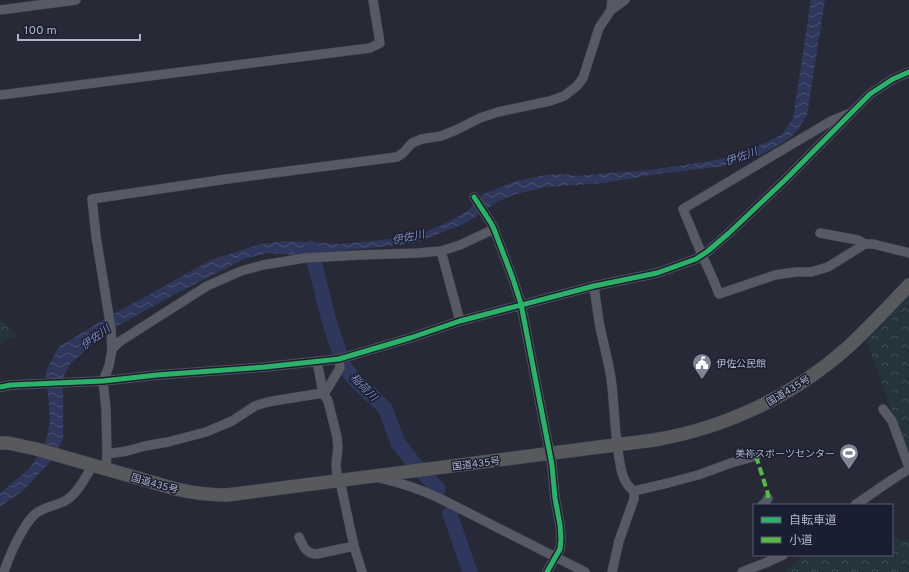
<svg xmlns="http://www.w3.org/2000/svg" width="909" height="572" font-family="Overpass,'Noto Sans JP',sans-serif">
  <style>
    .forest { fill: url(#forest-crowns) }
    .water { fill: url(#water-waves) }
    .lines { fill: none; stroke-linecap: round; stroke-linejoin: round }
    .river { stroke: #2f375c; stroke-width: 15 }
    .minor-casing { stroke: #43464f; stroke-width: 10 }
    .highway-casing { stroke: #444651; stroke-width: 14 }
    .minor { stroke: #575964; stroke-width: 9 }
    .highway { stroke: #58595d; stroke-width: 13 }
    .quiet { stroke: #58b947; stroke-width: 4; stroke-dasharray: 8 4; stroke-linecap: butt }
    .cycleway-casing { stroke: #1a1e31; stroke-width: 8 }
    .cycleway { stroke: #2db169; stroke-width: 5 }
    .labels { text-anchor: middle; stroke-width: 3; stroke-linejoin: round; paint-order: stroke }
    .poi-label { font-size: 10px; fill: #b0b4c8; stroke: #1a1e31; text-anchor: start }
    .street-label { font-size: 10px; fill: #b0b4c8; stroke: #1a1e31 }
    .water-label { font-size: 11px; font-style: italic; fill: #7e88b6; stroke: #1a1e31 }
  </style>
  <defs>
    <pattern id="forest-crowns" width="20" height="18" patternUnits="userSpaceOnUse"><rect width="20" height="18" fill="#24333c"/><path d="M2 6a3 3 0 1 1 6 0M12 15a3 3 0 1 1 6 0" fill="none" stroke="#414e57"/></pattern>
    <pattern id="water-waves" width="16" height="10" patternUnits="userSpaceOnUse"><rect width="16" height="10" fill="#2f375c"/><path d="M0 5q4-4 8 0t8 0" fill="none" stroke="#4b5272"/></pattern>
  </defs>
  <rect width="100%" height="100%" fill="#272a36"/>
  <path class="forest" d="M909 295V456L866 340Z
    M0 318 16 335 0 344Z
    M892 537 903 540 909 539V572H786V570L806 555H892Z"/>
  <path class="water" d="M811 0H825L807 115 798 129 792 136 784 142 759 156 724 166 657 174 604 183 547 187 516 194 499 201 464 224 417 242 400 245 293 255 269 253 246 258 177 293 105 333 71 363 64 375 63 388V440L49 463 25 489 0 507V493L28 470 34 462 46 441 50 422 48 393 46 386V372L49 365 59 347 103 320 211 260 261 244 288 241 341 244 391 239 413 235 428 231 448 222 469 210 483 194 516 181 546 175 564 174 576 176 650 170 705 162 730 157 750 150 781 135 793 119Z"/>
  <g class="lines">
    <path class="river" d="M311 248 329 321 344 366 354 379 385 408 398 443 413 462 438 489
      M450 514 470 572"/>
    <g class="minor-casing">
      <path id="minor" d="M612 0 611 10 625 0
        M0 10 76 0
        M0 95 370 48 380 43 373 0
        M848 114 831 121 683 209 702 255 713 279 719 294 775 275 796 272H811L828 267 865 244H873L909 253
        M474 197 491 223 494 229 513 279 521 304 552 465 555 498 560 525 561 539 560 549 547 572
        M820 233 858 240 865 244
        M441 251 460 321
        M594 286C596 301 598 317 601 332 605 350 610 367 612 386 615 415 615 445 622 473 624 480 628 487 634 491L668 483 698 475 731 463 756 456
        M112 349 119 342 207 286 241 271 263 265 305 258 360 255 418 253 441 251 460 245 494 229
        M317 361 323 393 328 401 337 437 338 447 336 465 337 475 340 481 354 546 362 572
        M0 387 11 385 103 381 157 375 265 367 339 359 410 338 460 321 594 286 657 273 696 259 708 251 729 233 785 180 870 94 893 79 909 72
        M883 409 892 421 909 467
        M107 454 127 451 145 446 168 442 206 432 232 421 255 406 268 402 279 400 323 393 326 391 340 368 339 359
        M106 469 107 454 106 409 103 381 109 366 112 349 111 329 96 236 92 199 227 179 397 157 403 153 412 143 422 139 441 136 456 130 480 118 498 112 550 101 564 96 577 86 583 78 599 28 611 10
        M380 478C401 483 420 489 439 498L585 572
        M762 505 766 502 768 498
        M855 505 893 479 909 469
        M299 537C303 546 306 554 317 554L354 546
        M4 572C9 556 22 527 34 515 42 507 55 506 65 501 78 493 85 478 93 465
        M612 572 619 541 634 499V491
        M742 572 770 561 783 555"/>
    </g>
    <g class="highway-casing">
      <path id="highway" d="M0 443H8L36 449 176 489C193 493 209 495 227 495L654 440C725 428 793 396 847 348 869 328 889 306 909 285"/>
    </g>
    <use href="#minor" class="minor"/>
    <use href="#highway" class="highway"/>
    <path class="quiet" d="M756 456 768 494V498"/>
    <g class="cycleway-casing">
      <path id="cycleway" d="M474 197 491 223 494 229 513 279 521 304 552 465 555 498 560 525 561 539 560 549 547 572
        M0 387 11 385 103 381 157 375 265 367 339 359 410 338 460 321 594 286 657 273 696 259 708 251 729 233 785 180 870 94 893 79 909 72"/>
    </g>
    <use href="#cycleway" class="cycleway"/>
  </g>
  <defs>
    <g id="civic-pin" transform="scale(1)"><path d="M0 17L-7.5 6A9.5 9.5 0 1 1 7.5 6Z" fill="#808495" stroke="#1a1e31"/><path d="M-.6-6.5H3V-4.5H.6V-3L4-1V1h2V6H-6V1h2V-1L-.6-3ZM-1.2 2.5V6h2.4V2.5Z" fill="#fff"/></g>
    <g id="stadium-pin" transform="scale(1)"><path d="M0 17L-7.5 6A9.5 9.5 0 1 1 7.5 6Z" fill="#808495" stroke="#1a1e31"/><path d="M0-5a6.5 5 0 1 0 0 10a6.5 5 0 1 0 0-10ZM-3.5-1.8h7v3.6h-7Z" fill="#fff"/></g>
  </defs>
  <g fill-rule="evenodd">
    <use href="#civic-pin" x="702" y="363"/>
    <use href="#stadium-pin" x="849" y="453"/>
  </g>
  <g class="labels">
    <g class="poi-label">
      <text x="716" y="367">伊佐公民館</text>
      <text x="835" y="457" text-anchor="end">美祢スポーツセンター</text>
    </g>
    <g class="street-label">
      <text transform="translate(788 390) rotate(-31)" y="4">国道435号</text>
      <text transform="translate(476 463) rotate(-7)" y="4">国道435号</text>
      <text transform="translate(155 483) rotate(16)" y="4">国道435号</text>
    </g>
    <g class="water-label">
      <text transform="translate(741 156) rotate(-20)" y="4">伊佐川</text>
      <text transform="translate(408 237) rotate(-12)" y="4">伊佐川</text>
      <text transform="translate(95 337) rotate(-36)" y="4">伊佐川</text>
      <text transform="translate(364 387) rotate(46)" y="4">稲荷川</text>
    </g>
  </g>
  <rect x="753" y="504" width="140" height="52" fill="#1a1e31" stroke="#565a6d"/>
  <rect x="761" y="517" width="20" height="6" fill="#2db169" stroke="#565a6d"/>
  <text x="789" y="524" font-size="12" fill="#b0b4c8">自転車道</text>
  <rect x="761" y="537" width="20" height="6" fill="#58b947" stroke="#565a6d"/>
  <text x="789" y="544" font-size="12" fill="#b0b4c8">小道</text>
  <path d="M18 34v6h122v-6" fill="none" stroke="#b0b4c8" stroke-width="2"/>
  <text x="24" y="34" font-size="12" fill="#b0b4c8" stroke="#1a1e31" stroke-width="3" paint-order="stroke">100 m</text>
</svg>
